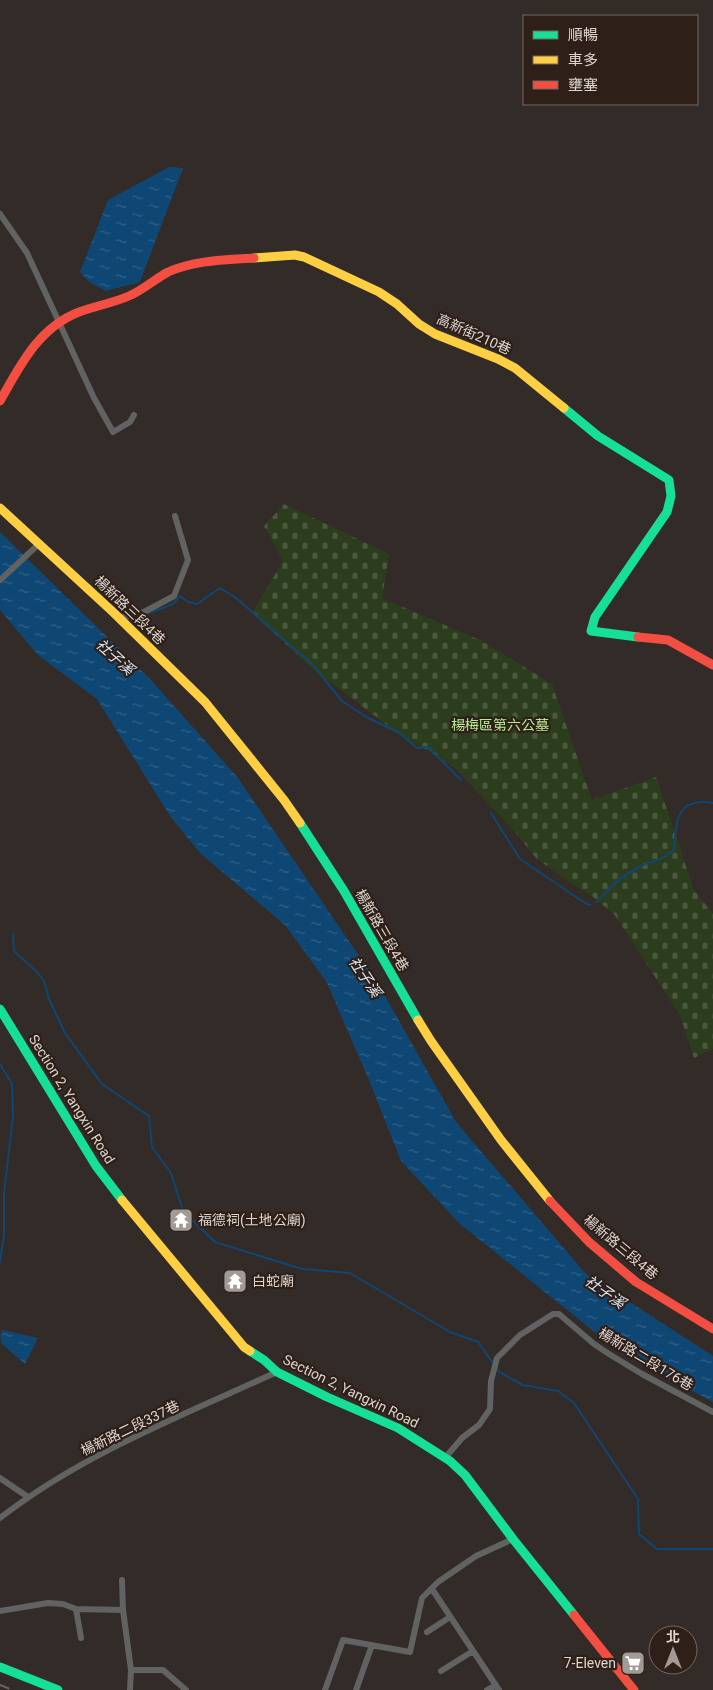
<svg xmlns="http://www.w3.org/2000/svg" width="713" height="1690" font-family="Roboto,'Noto Sans TC',sans-serif">
  <style>
    .cemetery { fill: url(#cemetery-stones) }
    .water { fill: url(#water-ripples) }
    .lines { fill: none; stroke-linecap: round; stroke-linejoin: round }
    .stream { stroke: #0f4774; stroke-width: 2 }
    .street { stroke: #616262; stroke-width: 6 }
    .fast { stroke: #16e098; stroke-width: 9 }
    .slow { stroke: #ffcf43; stroke-width: 9 }
    .jam { stroke: #f24e42; stroke-width: 9 }
    .rail { stroke: #6a6767; stroke-width: 2; stroke-dasharray: 10 5; stroke-linecap: butt }
    .labels { text-anchor: middle; stroke-width: 4.5; stroke-linejoin: round; paint-order: stroke }
    .street-label { font-size: 14px; fill: #ded5d0; stroke: #2e2019 }
    .park-label { font-size: 14px; fill: #b4ec91; stroke: #2e2019 }
    .poi-label { font-size: 14px; fill: #ded5d0; stroke: #2e2019; text-anchor: start }
    .water-label { font-size: 15px; font-style: italic; fill: #d7e6f5; stroke: #2e2019 }
  </style>
  <defs>
    <pattern id="cemetery-stones" width="16" height="16" patternUnits="userSpaceOnUse" patternTransform="scale(1.25)"><rect width="16" height="16" fill="#2c3d1e"/><path d="M2 7V4a2 2 0 0 1 4 0v3zM10 15v-3a2 2 0 0 1 4 0v3z" fill="#4a583e"/></pattern>
    <pattern id="water-ripples" width="26" height="14" patternUnits="userSpaceOnUse" patternTransform="scale(1.25)"><rect width="26" height="14" fill="#0f4774"/><path d="M2 4q2-2 4 0t4 0M15 11q2-2 4 0t4 0" fill="none" stroke="#326187"/></pattern>
  </defs>
  <rect width="100%" height="100%" fill="#332b27"/>
  <path class="cemetery" d="M284 504 389 554 382 598 480 640 552 684 592 800 656 777 694 890 713 914V1049L694 1058 680 1015 614 914 592 896 566 880 536 858 514 831 455 768 420 746 403 737 314 670 252 613 283 561 264 526Z"/>
  <path class="water" d="M169 167 183 168 140 282 106 291 89 282 80 272 108 200Z
    M0 532 151 680 238 778 380 987 456 1122 585 1273 713 1356V1402L622 1354 459 1223 401 1161 369 1080 326 981 285 925 200 853 170 816 97 699 38 655 0 610Z
    M2 1330 38 1338 25 1364 2 1344C0 1339 0 1335 2 1330Z"/>
  <g class="lines">
    <path class="stream" d="M130 620 173 604 180 596 188 602 197 604 220 588 236 598 313 665 342 701 368 718 398 732 417 748 428 747 461 780
      M491 813 520 859 585 903 590 905
      M597 902C609 887 622 876 639 867 654 859 659 863 674 850 676 822 676 796 713 803
      M13 934 14 951 37 972 44 981 49 999 65 1033 102 1084 149 1116 152 1147 171 1173 183 1211 215 1242 302 1269 350 1273 450 1332 478 1342 493 1363
      M0 1064 12 1084 13 1116 4 1194V1236L0 1261
      M496 1367 499 1372 523 1385 558 1391 574 1403 638 1499 639 1534 657 1549H713"/>
    <path class="street" d="M0 214 27 253 94 398 113 432 130 422 134 415
      M0 580 40 543
      M120 618 144 612 174 596 188 560 175 516
      M445 1458 462 1438 479 1425 490 1409 491 1381 497 1358 520 1335 553 1314H559L594 1344 609 1354 642 1374 713 1412
      M0 1478 28 1497
      M0 1518C82 1454 183 1415 277 1372
      M122 1580 123 1610 131 1670H163L186 1690
      M432 1589 499 1690
      M76 1609 81 1638
      M0 1611 48 1603 63 1604 76 1609 123 1610
      M427 1632 450 1617
      M441 1671 473 1651
      M130 1690 131 1670
      M325 1690 343 1640 410 1652 422 1598 438 1582 476 1556 513 1539
      M356 1690 372 1645
      M487 1690 496 1685"/>
    <path class="fast" d="M564 408 598 436 669 480 671 496 667 512 595 617 591 631 638 637
      M300 823 344 891 418 1020
      M0 1009 96 1166 122 1200
      M250 1351 264 1360 277 1372 327 1397 398 1428 450 1461 465 1475 513 1539 574 1615
      M0 1667 58 1690"/>
    <path class="slow" d="M254 258 295 255 304 257 379 292 397 304 419 324 435 334 498 359 515 368 564 408
      M0 508 113 612 205 702 284 800 300 823
      M418 1020 431 1041 501 1140 550 1201
      M122 1200 244 1347 250 1351"/>
    <path class="jam" d="M0 401C20 366 38 328 79 312 95 306 113 303 129 296 143 290 155 279 168 272 195 260 225 260 254 258
      M638 637 668 640 713 665
      M550 1201 589 1242 636 1282 713 1329
      M574 1615 634 1690"/>
    <path class="rail" d="M0 1685 13 1690"/>
  </g>
  <defs>
    <g id="temple-square" transform="scale(1.25)"><rect x="-9" y="-9" width="18" height="18" rx="4" fill="#a29a95" stroke="#2e2019"/><path d="M0-6L5-2H3V0L6.5 2.5H4V6H1.5V3h-3V6H-4V2.5H-6.5L-3 0V-2H-5Z" fill="#fff"/></g>
    <g id="supermarket-square" transform="scale(1.25)"><rect x="-9" y="-9" width="18" height="18" rx="4" fill="#a29a95" stroke="#2e2019"/><path d="M-6-5.5h2.5l.6 2H6L4.5 2H-2.5L-4.4-4H-6ZM-1.5 3.2a1.3 1.3 0 1 0 .1 0ZM3 3.2a1.3 1.3 0 1 0 .1 0Z" fill="#fff"/></g>
  </defs>
  <g fill-rule="evenodd">
    <use href="#temple-square" x="181" y="1220"/>
    <use href="#temple-square" x="235" y="1281"/>
    <use href="#supermarket-square" x="633" y="1663"/>
  </g>
  <g class="labels">
    <g class="street-label">
      <text transform="translate(474 334) rotate(24)" y="5">高新街210巷</text>
      <text transform="translate(130 610) rotate(44)" y="5">楊新路三段4巷</text>
      <text transform="translate(382 930) rotate(60)" y="5">楊新路三段4巷</text>
      <text transform="translate(72 1099) rotate(58)" y="5">Section 2, Yangxin Road</text>
      <text transform="translate(621 1247) rotate(40)" y="5">楊新路三段4巷</text>
      <text transform="translate(646 1359) rotate(31)" y="5">楊新路二段176巷</text>
      <text transform="translate(351 1391) rotate(26)" y="5">Section 2, Yangxin Road</text>
      <text transform="translate(130 1428) rotate(-26)" y="5">楊新路二段337巷</text>
    </g>
    <g class="park-label">
      <text x="500" y="730">楊梅區第六公墓</text>
    </g>
    <g class="poi-label">
      <text x="198" y="1225">福德祠(土地公廟)</text>
      <text x="252" y="1286">白蛇廟</text>
      <text x="616" y="1668" text-anchor="end">7-Eleven</text>
    </g>
    <g class="water-label">
      <text transform="translate(115 657) rotate(42)" y="5">社子溪</text>
      <text transform="translate(365 977) rotate(56)" y="5">社子溪</text>
      <text transform="translate(605 1292) rotate(35)" y="5">社子溪</text>
    </g>
  </g>
  <rect x="523" y="15" width="175" height="90" fill="#2e2019" stroke="#746862"/>
  <rect x="533" y="31" width="25" height="8" fill="#16e098" stroke="#746862"/>
  <text x="568" y="40" font-size="15" fill="#ded5d0">順暢</text>
  <rect x="533" y="56" width="25" height="8" fill="#ffcf43" stroke="#746862"/>
  <text x="568" y="65" font-size="15" fill="#ded5d0">車多</text>
  <rect x="533" y="81" width="25" height="8" fill="#f24e42" stroke="#746862"/>
  <text x="568" y="90" font-size="15" fill="#ded5d0">壅塞</text>
  <g transform="translate(673 1650)"><circle r="24" fill="#2e2019" stroke="#746862"/>
  <path d="M0-4L9 19L0 12L-9 19Z" fill="#a29a95"/>
  <text y="-8" font-size="14" font-weight="bold" text-anchor="middle" fill="#ded5d0">北</text>
  </g>
</svg>
